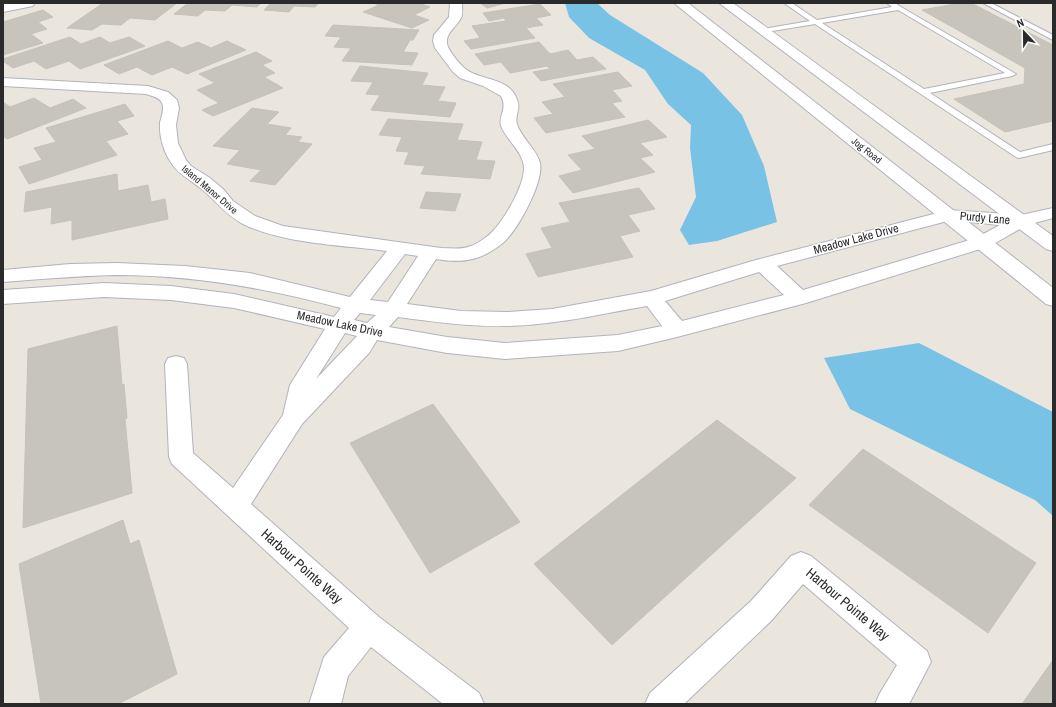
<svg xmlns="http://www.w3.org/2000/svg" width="1056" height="707" font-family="'Archivo Narrow',sans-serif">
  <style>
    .water { fill: #78c2e6 }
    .building { fill: #c7c4bc; stroke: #c6c2b7 }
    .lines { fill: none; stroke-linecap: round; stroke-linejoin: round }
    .service-casing { stroke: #b1b3bd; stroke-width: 2 }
    .minor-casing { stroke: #b1b3bd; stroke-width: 2 }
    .tertiary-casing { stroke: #b1b3bd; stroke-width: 2 }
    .secondary-casing { stroke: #b1b3bd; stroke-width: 2 }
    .service { fill: #fff; fill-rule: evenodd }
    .minor { fill: #fff; fill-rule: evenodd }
    .tertiary { fill: #fff; fill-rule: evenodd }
    .secondary { fill: #fff; fill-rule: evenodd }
    .labels { text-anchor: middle; stroke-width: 3; stroke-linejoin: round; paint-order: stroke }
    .far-street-label { font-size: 10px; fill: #2a2a2a; stroke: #fff }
    .street-label { font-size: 12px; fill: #2a2a2a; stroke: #fff }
    .near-street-label { font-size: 14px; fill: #2a2a2a; stroke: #fff }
  </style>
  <rect width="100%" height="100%" fill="#ebe6dd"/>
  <path class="water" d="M565 3H597L610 15 703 73 742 115 764 166 777 222 717 241 689 245 680 230 696 197 690 148 691 125 668 104 645 70 589 38 569 17Z
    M919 343 1053 412V516L1035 500 850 409 824 358Z"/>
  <path class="building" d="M103 3 125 4 127 3H177L155 20 130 18 121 25 102 24 92 30 67 28Z
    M188 3H261L257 7 232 5 225 11 205 10 198 16 174 14Z
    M271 3H319L315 7 294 6 289 12 264 10Z
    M373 3H418L430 7 414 15 429 20 412 28 363 12 379 5Z
    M480 3H506L487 8Z
    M961 3H971L1053 45V121L1005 132 954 99 1024 84 1025 68 922 10Z
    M540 4 551 15 536 18 543 25 526 28 535 38 471 49 464 41 480 38 472 26 506 21 504 18 489 21 483 13Z
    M43 10 53 17 38 22 47 29 31 34 43 43 3 55V22Z
    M333 25 419 30 413 40H410L403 52 418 53 412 65 342 61 351 48 334 47 341 37 325 36Z
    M70 37 81 44 100 37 110 43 129 37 145 46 80 69 69 61 46 69 34 61 13 68 3 61V59Z
    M168 41 182 48 198 42 211 48 227 41 246 50 187 74 172 67 152 75 137 67 119 74 104 65Z
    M539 42 550 54 568 50 577 60 593 57 606 69 541 81 533 72 550 69 547 66 510 73 501 62 484 65 475 54Z
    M256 52 272 61 262 65 275 73 264 77 283 88 213 116 202 110 219 103 197 90 215 83 199 74Z
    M360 66 428 73 422 85 445 87 438 101 456 103 450 117 371 110 380 95 366 94 373 82 351 81Z
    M618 72 632 86 612 90 622 101 612 103 625 117 546 133 534 118 553 114 542 102 565 97 553 84Z
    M34 98 50 108 73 99 86 108 7 139 3 136V102L10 107Z
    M125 104 134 116 117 121 128 134 106 141 117 155 29 184 19 167 42 160 34 148 56 142 46 128Z
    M252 108 279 112 267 124 291 128 285 135 302 137 298 142 312 144 275 185 250 181 261 170 227 164 240 150 213 146Z
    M388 119 463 124 457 140 482 142 476 160 495 161 490 179 421 174 425 166 404 164 409 152 396 151 402 137 379 135Z
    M648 120 667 137 640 143 653 155 640 158 655 172 573 193 559 176 582 170 568 155 595 149 582 136Z
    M117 174 118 191 148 185 151 202 165 199 168 219 72 240V220L51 224 52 207 24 212 26 192Z
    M639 188 655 209 628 215 640 231 620 236 633 257 538 277 526 254 552 248 541 228 570 222 559 203Z
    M426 192 461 194 455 211 420 208Z
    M117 326 122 385 124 384 127 418 125 419 132 493 23 528 28 349Z
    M433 404 520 522 430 573 350 443Z
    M717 420 796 478 612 645 534 564Z
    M863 449 1036 563 988 633 809 505Z
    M123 520 130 544 139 540 177 674 118 704H41L19 564Z
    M1053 660V704H1022Z"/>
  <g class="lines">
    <g class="service-casing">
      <path id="service" d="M784 3H792L817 20 892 7 887 3H895L901 7 1016 74 1012 76 930 93 1020 152 1053 144V150L1019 158 1016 157 815 24 760 33V29H763L810 21ZM898 10 1005 73 924 89 822 23Z
        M983 3H991L1053 35V40Z"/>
    </g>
    <g class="minor-casing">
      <path id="minor" d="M10 3H35L33 6 3 12V4Z
        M450 3H462C462 8 463 14 461 18 456 28 443 34 448 47 452 55 462 68 470 72 485 80 506 79 515 95 523 110 514 113 517 124 520 136 537 150 540 163 544 182 518 229 504 242 499 246 492 251 486 254 471 262 452 262 436 259L407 304 461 311 507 312 552 309 651 291 756 260 949 210 955 211 958 215 955 219 777 266 803 290 983 236 990 238 992 242 990 246 806 303 677 337 618 351 505 359 447 353 377 340 369 353 302 424 251 504 379 617 479 693 484 704H443L371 647 348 676 341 704H309L324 657 349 628 172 464 169 457 165 364 168 358 176 356 184 358 187 364 193 453 233 488 283 415 290 385 325 329 234 308 171 300 104 297 3 304V290L104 283 171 286 234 294 334 317 341 308C267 288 192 275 115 275 78 276 41 279 3 282V270L70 264 117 263 185 266 250 273 350 297 387 251C342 245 284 244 243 224 227 216 217 202 204 191 193 181 180 176 172 164 164 153 159 137 160 123 161 117 165 109 162 103 159 97 152 96 146 94L3 86V78L148 86 168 92 177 100 179 108 176 125 178 143 186 160 191 166 210 178 223 189 233 201 255 216 283 226 441 248C451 248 461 250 471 246 477 244 487 237 491 233 504 220 529 180 523 162 519 148 506 139 501 126 498 115 508 110 501 96L483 86 460 78 453 72 435 48 433 41 434 35 449 17ZM405 254 418 256 388 302 370 300ZM759 272 784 295 682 321 665 301ZM647 306 662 326 618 335 505 343 447 337 389 327 398 317C435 322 471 327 508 326 555 325 601 314 647 306ZM360 313 376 315 367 323 354 320ZM345 333 357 336 316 379Z
        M801 552 811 556 927 651 931 662 909 704H875L880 693 897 665 803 584 771 621 684 704H645L650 693 751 601 791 556Z"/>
    </g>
    <g class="tertiary-casing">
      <path id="tertiary" d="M1053 208V218L1027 225 990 246 983 248 976 246 974 242 976 238 1000 225 949 220 943 219 940 215 943 211 949 210 1021 215Z"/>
    </g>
    <g class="secondary-casing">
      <path id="secondary" d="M674 3H688L1053 288V306L1046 304Z
        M719 3H733L1053 236V251L1046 249Z"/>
    </g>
    <use href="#service" class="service"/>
    <use href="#minor" class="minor"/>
    <use href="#tertiary" class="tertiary"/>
    <use href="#secondary" class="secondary"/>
  </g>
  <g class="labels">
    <g class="far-street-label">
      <text transform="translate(867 150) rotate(38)" y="4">Jog Road</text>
      <text transform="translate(210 189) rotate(40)" y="4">Island Manor Drive</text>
    </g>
    <g class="street-label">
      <text transform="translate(985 218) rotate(5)" y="4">Purdy Lane</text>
      <text transform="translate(856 239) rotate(-15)" y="4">Meadow Lake Drive</text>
      <text transform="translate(340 324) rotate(12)" y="4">Meadow Lake Drive</text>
    </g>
    <g class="near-street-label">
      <text transform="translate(302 566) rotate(42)" y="5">Harbour Pointe Way</text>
      <text transform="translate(848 604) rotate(40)" y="5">Harbour Pointe Way</text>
    </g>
  </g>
  <rect width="1056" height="707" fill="none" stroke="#2a2a2a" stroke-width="8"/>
  <g transform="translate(1024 32) rotate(338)" stroke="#ffffff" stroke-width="3" paint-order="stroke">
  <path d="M0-3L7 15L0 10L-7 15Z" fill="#2a2a2a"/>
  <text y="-6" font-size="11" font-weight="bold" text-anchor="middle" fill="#2a2a2a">N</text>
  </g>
</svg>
